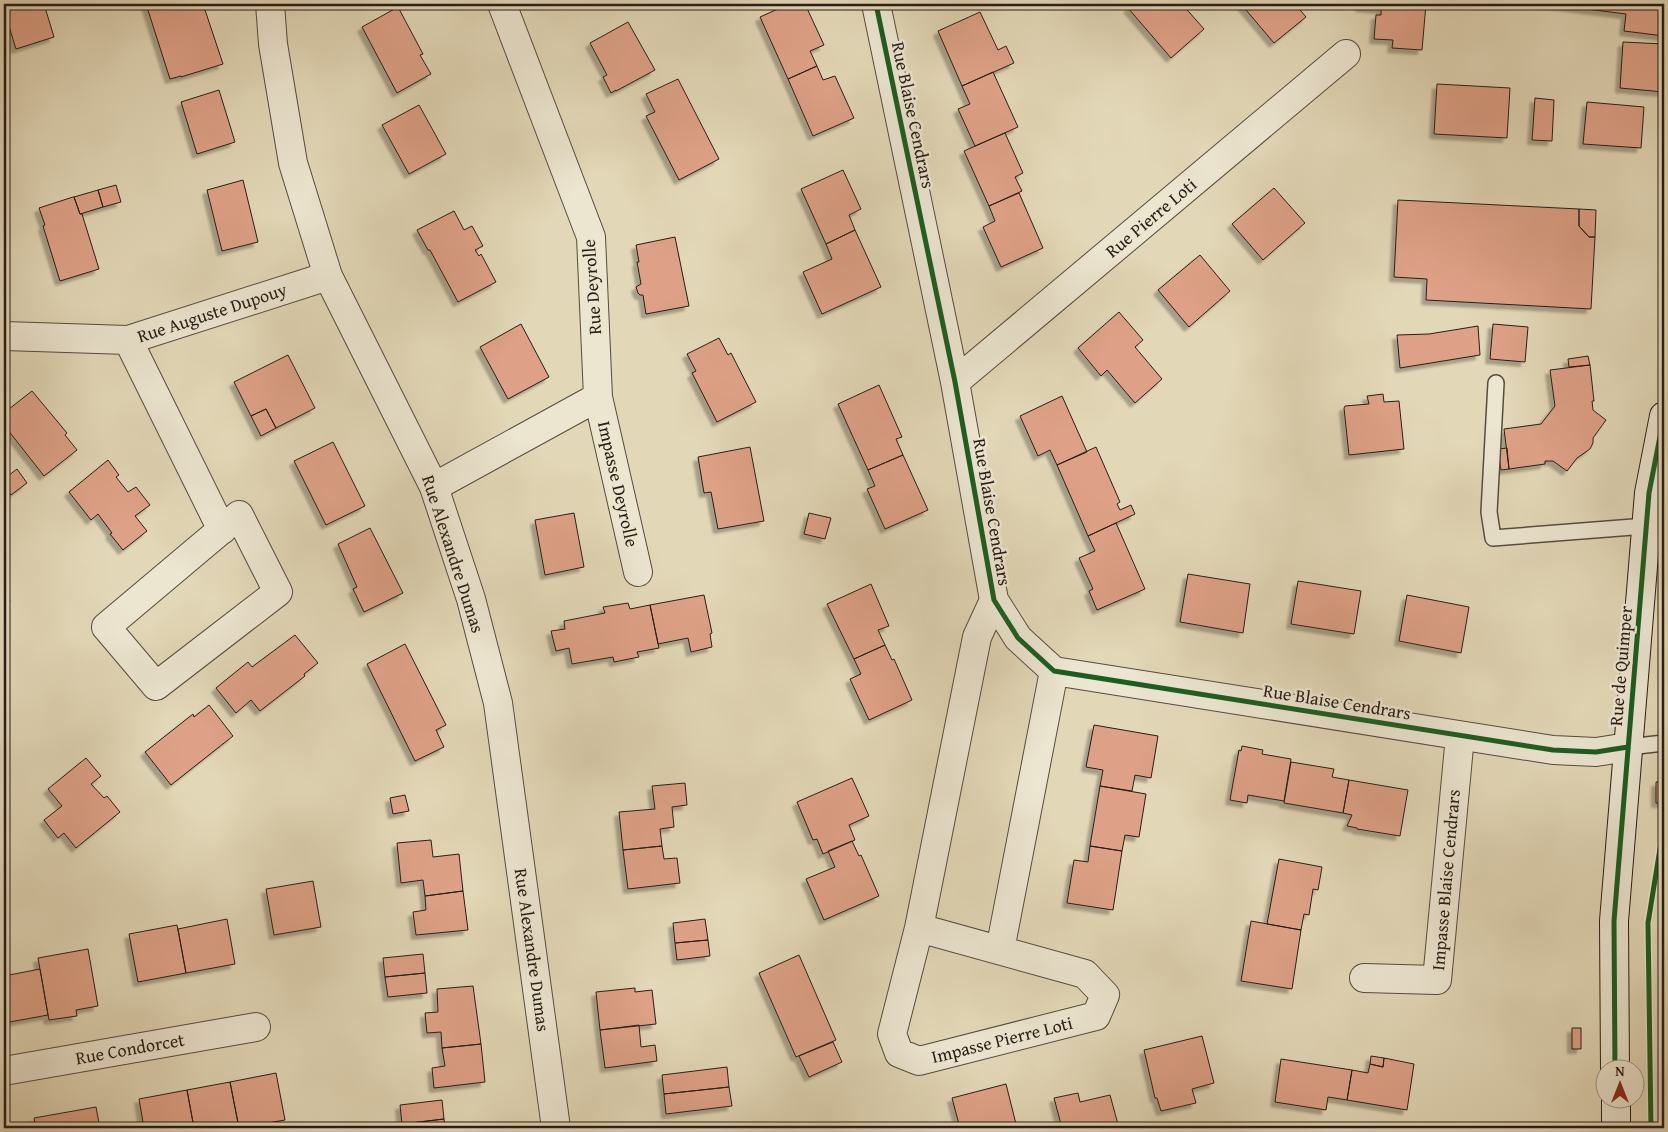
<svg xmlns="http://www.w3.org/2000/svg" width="1668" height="1132" font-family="'Gentium Book Plus',serif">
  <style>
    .building { fill: #dea187; stroke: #281d16; filter: url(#shadow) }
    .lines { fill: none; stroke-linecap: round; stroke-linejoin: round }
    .service-casing { stroke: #564c3e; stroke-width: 18 }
    .minor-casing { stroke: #564c3e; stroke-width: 30 }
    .secondary-casing { stroke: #281d16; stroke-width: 30 }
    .service { stroke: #ece5d0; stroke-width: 15 }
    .minor { stroke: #ece5d0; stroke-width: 28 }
    .secondary { stroke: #ece5d0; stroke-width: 28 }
    .cycleway-casing { stroke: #ece5d0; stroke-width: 8 }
    .cycleway { stroke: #1b5e20; stroke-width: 5 }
    .labels { text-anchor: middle; stroke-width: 5; stroke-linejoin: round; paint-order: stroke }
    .street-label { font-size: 18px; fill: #281d16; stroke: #ece5d0 }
  </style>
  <defs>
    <filter id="shadow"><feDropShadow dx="-4.5" dy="4.5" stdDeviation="1" flood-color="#0004"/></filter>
  </defs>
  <rect width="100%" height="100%" fill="#e2d7b7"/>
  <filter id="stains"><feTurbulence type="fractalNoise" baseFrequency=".004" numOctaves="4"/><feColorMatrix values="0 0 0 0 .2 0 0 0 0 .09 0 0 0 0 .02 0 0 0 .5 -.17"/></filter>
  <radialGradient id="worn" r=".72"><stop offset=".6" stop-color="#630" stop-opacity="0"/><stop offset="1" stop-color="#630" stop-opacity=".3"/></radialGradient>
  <path class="building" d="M4 4H44L54 37 16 49 4 10Z
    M146 4H203L223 64 181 77V76L170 79Z
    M789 4H805L824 45 810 51 817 66 788 79 760 17Z
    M1133 4H1182L1204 29 1171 58 1128 8Z
    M1241 4H1295L1306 17 1274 43Z
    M1361 4H1426L1422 50 1392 48 1393 40 1374 39 1376 15H1381V9L1360 7Z
    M1546 4H1664V36L1624 31 1626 14Z
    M398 7 423 54 420 55 431 74 397 93 362 27Z
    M980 12 998 50 1006 46 1014 63 962 86 938 31Z
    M628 22 655 70 616 91V90L611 93 603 77 607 75 590 43Z
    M1623 42 1664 44V92L1620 88Z
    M817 66 823 80 835 76 854 118 813 136 788 79Z
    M993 72 1018 127 975 146 958 109 970 104 962 86Z
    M678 79 719 159 679 180 646 116 655 112 646 94Z
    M1437 84 1510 88 1507 138 1434 134Z
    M219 90 235 142 197 154 181 102Z
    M1535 98 1554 100 1552 141 1532 140Z
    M1587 102 1644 107 1641 148 1583 144Z
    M419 105 446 154 409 174 382 125Z
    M1005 133 1023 173 1015 177 1022 191 989 206 964 151Z
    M843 170 861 209 849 215 855 230 826 244 801 189Z
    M243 180 258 242 222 251 207 190Z
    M116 185 121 202 103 207 98 190Z
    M1274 188 1305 223 1263 260 1232 224Z
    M98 190 103 207 80 214 74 197Z
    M1019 193 1043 248 1001 267 983 227 995 221 989 206Z
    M73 197H74L80 214H82L99 269 60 281 43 226 45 225 39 208Z
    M1398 200 1579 209V226L1589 237H1595L1591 309 1426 300 1427 279 1394 277Z
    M1579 209 1596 210 1595 237H1589L1579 226Z
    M454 211 464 230 472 226 483 246 475 250 479 256 481 254 496 282 458 302 430 250H428L417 230Z
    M855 230 881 287 822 314 803 272 832 259 826 244Z
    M675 237 689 306 646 314 643 295H640L638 293 636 287 641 284 637 262H639L636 245Z
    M1200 255 1230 291 1189 327 1158 290Z
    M1119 312 1143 340 1135 347 1162 379 1135 403 1107 370 1101 376 1078 348Z
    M521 324 549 377 508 399 480 347Z
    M1493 324 1528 327 1525 362 1490 359Z
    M1478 326 1480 355 1400 368 1397 335 1429 334Z
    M719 338 728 355 731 353 756 402 717 422 692 373 696 371 687 354Z
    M288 355 315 408 276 428 266 409 251 416 234 382Z
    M1588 356 1590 365 1569 367 1568 359Z
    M1590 365 1594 401H1592L1593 410 1606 420 1593 438V443L1590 449 1577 458 1567 471 1553 461H1545V464L1509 469 1504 429 1541 424 1555 406 1550 370Z
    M879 385 902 437 896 439 903 455 868 470 838 404Z
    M32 391 67 433 65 435 77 450 44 476 4 425V413Z
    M1383 394 1384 402 1399 401 1404 449 1349 455 1344 408 1345 406 1369 404 1367 396Z
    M1062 396 1087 452 1057 465 1050 450 1038 456 1020 416Z
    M266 409 276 428 261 436 251 416Z
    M333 442 365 506 326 525 294 461Z
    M750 447 764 521 718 529 711 492 704 493 698 457Z
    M1096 447 1120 502 1117 504 1120 510 1131 505 1135 514 1088 536 1057 465Z
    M1507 448 1509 469 1501 470 1498 449Z
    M903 455 928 510 885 529 867 489 875 486 868 470Z
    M108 460 119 475 116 477 128 492 136 487 150 505 135 516 147 531 123 550 110 534 112 533 98 514 91 520 69 492Z
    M17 469 27 483 11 495 4 486V479Z
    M574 513 584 567 545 575 535 520Z
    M809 513 831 518 825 539 804 534Z
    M1116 523 1145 589 1097 610 1089 591 1093 589 1079 558 1095 551 1088 536Z
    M370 528 403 593 364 612 353 589 357 587 338 544Z
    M1188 574 1250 584 1243 633 1180 622Z
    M4 579 10 602 4 604Z
    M1298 581 1361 591 1354 634 1291 624Z
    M871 584 889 626 878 630 885 645 854 659 827 604Z
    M704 595 712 633 710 634 712 647 691 652 688 638 658 644 650 605Z
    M1407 595 1469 607 1461 653 1399 641Z
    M628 603 630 609 650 605 659 648 637 652 639 657 614 662 613 657 572 664 569 648 556 651 551 631 565 629 564 621 605 613 603 607Z
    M295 635 318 663 304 674 305 676 260 711 251 700 236 713 216 688 248 662 252 667Z
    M405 644 446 725 436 730 444 747 415 761 367 664Z
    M885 645 892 660 894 659 912 700 869 720 850 679 861 674 854 659Z
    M209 705 233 736 171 785 145 752 193 714 194 717Z
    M1094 725 1158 736 1151 778 1135 775 1132 791 1100 786 1103 770 1086 767Z
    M1242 746 1263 750 1262 754 1291 759 1284 801 1248 795 1247 803 1230 800 1239 750 1241 751Z
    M86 758 101 776 91 784 104 798 107 796 120 812 76 848 64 833 58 838 44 820 62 806 48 789Z
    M1291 762 1334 769 1332 777 1349 780 1343 813 1284 803Z
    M852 778 869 816 849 825 855 840 823 854 817 839 813 840 797 802Z
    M1349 780 1408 790 1400 836 1357 829V828L1347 826 1352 815 1343 813Z
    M1656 782H1664V803H1656Z
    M685 783 687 805 672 807 674 827 660 829 662 846 623 850 619 812 655 809 652 786Z
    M1100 786 1146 794 1139 837 1125 835 1122 851 1090 846Z
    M405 795 409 811 393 814 390 798Z
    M431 840 433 857 459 854 463 891 425 896 423 880 401 883 397 843Z
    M852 841 859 856 861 855 879 896 824 920 806 879 835 867 828 851Z
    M662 846 664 859 677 858 680 883 628 889 623 850Z
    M1090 846 1122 851 1113 910 1067 903 1074 860 1088 862Z
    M1279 859 1322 867 1318 890 1313 889 1309 915 1304 914 1301 930 1267 924Z
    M313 881 321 927 274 935 266 889Z
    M463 891 468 930 416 935 413 912 426 910 425 896Z
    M227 919 235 964 186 973 178 929Z
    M705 919 708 940 675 943 673 923Z
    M1251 921 1301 930 1292 989 1241 981Z
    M177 925 186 973 138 982 129 934Z
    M708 940 710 956 677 960 675 943Z
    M88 949 98 1006 76 1010 77 1016 49 1020 38 958Z
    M423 954 425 973 385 977 383 958Z
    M799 955 836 1040 796 1057 759 973Z
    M40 969 48 1015 4 1023V976Z
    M425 973 427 993 388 997 385 977Z
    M473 986 481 1044 442 1048 441 1032 427 1033 425 1013 438 1012 437 989Z
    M635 988V992L652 990 656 1024 600 1030 596 992Z
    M639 1025 641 1047 655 1045 657 1061 605 1068 600 1030Z
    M1572 1028H1581V1049H1572Z
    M1202 1036 1214 1083 1192 1089 1196 1103 1161 1111 1157 1098H1155L1144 1050Z
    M833 1042 842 1062 809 1077 799 1056Z
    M481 1044 485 1082 434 1088 432 1068 445 1066 442 1048Z
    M1371 1056 1384 1058 1383 1067 1370 1064Z
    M1384 1058 1414 1064 1407 1110 1347 1100 1352 1070 1368 1073 1370 1064 1383 1067Z
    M1281 1059 1352 1070 1347 1100 1328 1097 1326 1110 1275 1102Z
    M727 1067 729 1087 664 1094 662 1075Z
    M276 1073 285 1120 239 1128 230 1082Z
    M230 1082 239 1128H194L187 1090Z
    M1006 1084 1017 1128H960L952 1098Z
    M729 1087 732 1106 666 1114 664 1094Z
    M187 1090 194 1128H144L139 1099Z
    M1078 1093 1080 1102 1110 1095 1119 1128H1062L1054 1098Z
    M442 1100 444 1119 402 1124 400 1105Z
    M96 1107 100 1128H36L34 1118Z
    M444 1119 445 1128H403L402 1124Z"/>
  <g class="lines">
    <g class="service-casing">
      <path id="service" d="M1496 383 1489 512 1493 538 1646 526
        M1628 747 1664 743"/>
    </g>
    <g class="minor-casing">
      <path id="minor" d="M270 4 273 44 293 163 328 276 434 487 471 599 498 703 556 1128
        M502 4 591 237 598 397 638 572
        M876 4 955 382 994 600 1018 638 1054 671 1553 750 1596 752 1628 747
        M4 336 128 340 328 276
        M128 340 222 530
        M955 382 1346 54
        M434 487 598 397
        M239 515 278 592 156 686 106 627Z
        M919 928 1085 974 1105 995 1096 1016 919 1061 899 1053 892 1034 919 928 977 637 994 600
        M1000 950 1054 671
        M1364 978 1437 980 1460 736
        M4 1071 256 1027"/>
    </g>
    <g class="secondary-casing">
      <path id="secondary" d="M1615 1070 1614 921 1649 493 1664 416
        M1616 1100V1128"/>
    </g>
    <use href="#service" class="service"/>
    <use href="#minor" class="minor"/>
    <use href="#secondary" class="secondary"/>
    <g class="cycleway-casing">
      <path id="cycleway" d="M876 4 955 382 994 600 1018 638 1054 671 1553 750 1596 752 1628 747
        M1615 1070 1614 921 1649 493 1664 416
        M1651 1128 1648 923 1664 824"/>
    </g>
    <use href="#cycleway" class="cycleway"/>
  </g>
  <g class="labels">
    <g class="street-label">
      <text transform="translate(913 115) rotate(78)" y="6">Rue Blaise Cendrars</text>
      <text transform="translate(1151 218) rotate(-40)" y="6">Rue Pierre Loti</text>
      <text transform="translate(592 287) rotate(-94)" y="6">Rue Deyrolle</text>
      <text transform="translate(212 313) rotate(-18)" y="6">Rue Auguste Dupouy</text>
      <text transform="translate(618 484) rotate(77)" y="6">Impasse Deyrolle</text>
      <text transform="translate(992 512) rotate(80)" y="6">Rue Blaise Cendrars</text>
      <text transform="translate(453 554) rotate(72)" y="6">Rue Alexandre Dumas</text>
      <text transform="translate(1621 666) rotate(-85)" y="6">Rue de Quimper</text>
      <text transform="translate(1337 702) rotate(9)" y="6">Rue Blaise Cendrars</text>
      <text transform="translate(1446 880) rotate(-85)" y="6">Impasse Blaise Cendrars</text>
      <text transform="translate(532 950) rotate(82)" y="6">Rue Alexandre Dumas</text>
      <text transform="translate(1002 1040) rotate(-14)" y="6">Impasse Pierre Loti</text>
      <text transform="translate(130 1049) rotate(-10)" y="6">Rue Condorcet</text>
    </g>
  </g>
  <rect width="1668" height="1132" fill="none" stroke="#e2d7b7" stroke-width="20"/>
  <rect x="5" y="5" width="1658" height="1122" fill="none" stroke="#281d16" stroke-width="2.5"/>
  <rect x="10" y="10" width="1648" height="1112" fill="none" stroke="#281d16"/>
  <g transform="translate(1620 1084)"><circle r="24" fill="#ece5d0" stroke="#9e9586"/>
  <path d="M0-4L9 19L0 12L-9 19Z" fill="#8f2418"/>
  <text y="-8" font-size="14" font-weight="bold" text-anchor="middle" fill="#281d16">N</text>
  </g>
  <rect width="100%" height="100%" filter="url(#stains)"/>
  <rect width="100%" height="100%" fill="url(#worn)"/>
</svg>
